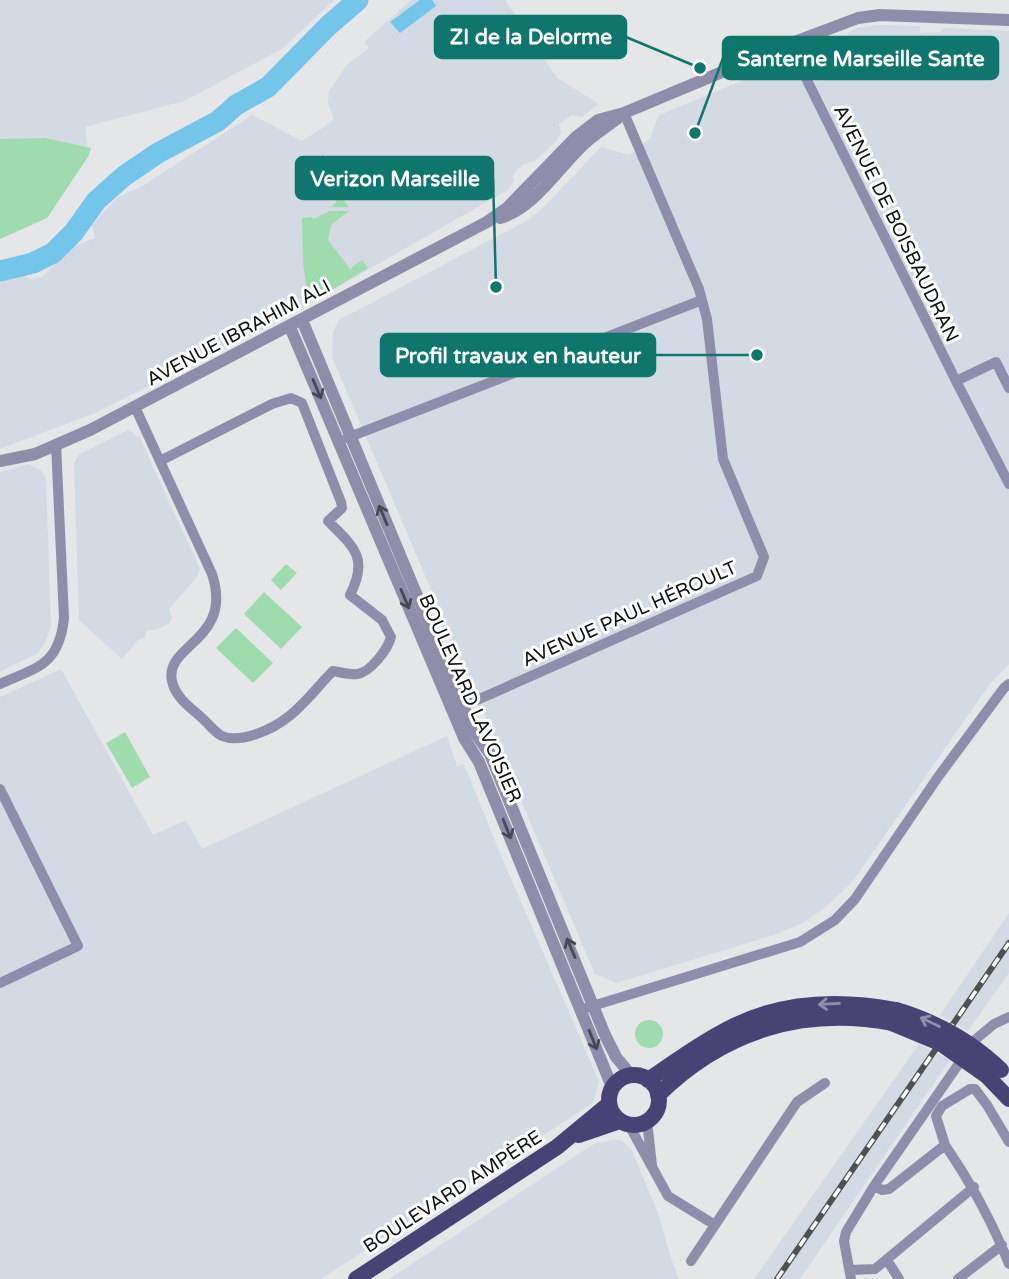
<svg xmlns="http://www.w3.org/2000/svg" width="1009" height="1279" font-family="'Varela Round',sans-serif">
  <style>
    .built { fill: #d4dae3 }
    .green { fill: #9edcad }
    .water { fill: #73c6ea }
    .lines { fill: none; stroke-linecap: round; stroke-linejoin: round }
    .river { stroke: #73c6ea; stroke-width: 21 }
    .minor { stroke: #8e8daa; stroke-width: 10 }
    .tertiary { stroke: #8e8daa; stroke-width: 12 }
    .primary { stroke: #494375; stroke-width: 16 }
    .rail-casing { stroke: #4f5052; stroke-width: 6 }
    .rail { stroke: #fff; stroke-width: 3.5; stroke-dasharray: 10; stroke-linecap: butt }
    .primary-bridge { stroke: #494375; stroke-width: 16 }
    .oneway { stroke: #484855 }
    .oneway2 { stroke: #928eac }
    .labels { text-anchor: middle; stroke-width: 6; stroke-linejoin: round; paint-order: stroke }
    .street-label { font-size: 19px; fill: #0e0f10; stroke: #fff }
    .leader { fill: none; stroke: #0f766e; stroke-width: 2.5 }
    .callout-dot { fill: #0f766e; stroke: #fff; stroke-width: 2.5 }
    .callout { fill: #0f766e; stroke: #0f766e; stroke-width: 2.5 }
    .callout-label { font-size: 21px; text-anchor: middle; font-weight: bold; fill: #fff }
  </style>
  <rect width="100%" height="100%" fill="#e4e6e8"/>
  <path class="built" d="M0 0H334L282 49 184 101 85 127 89 155 47 218 0 239Z
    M411 0H505L557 78 599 104 582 117 572 115 559 124 561 133 557 140 535 161 522 165 513 174 514 181 508 190 265 328 95 413 0 449V279L24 273 29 279 42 277 73 247 95 238 92 225 117 198 144 185 252 115 302 141 334 120 328 103 329 91 347 65 369 48 364 42Z
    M878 25 920 26V33L940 32 943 28 1009 31V664L989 685 853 881 827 906 803 923 774 935 616 983 595 974 332 357 333 332 339 320 530 219 543 208 601 147 630 155 650 138 659 115 768 70 794 79 814 73 821 53 850 41 847 33 857 28Z
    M128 430 134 433 136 437 139 436 200 569 197 577 169 609 172 618 170 623 158 629 146 631 145 638 139 639 122 659 79 620 74 464 78 455Z
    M29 464 42 471 46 479 51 626 46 641 38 653 0 672V472Z
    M61 669 153 835 186 820 202 849 447 736 457 766 464 764 499 851 599 1081 593 1103 321 1279H0V697Z
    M1009 913V973L968 1031 940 1015Z
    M919 1044 950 1060 800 1279H754Z
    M613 1140H621L632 1150 658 1213 671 1258 679 1279H389L586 1149 596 1143Z"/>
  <path class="green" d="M45 138 91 148 89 155 47 218 0 239V139Z
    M322 153 328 161 326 177 349 207H331L337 202 322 181Z
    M330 211H349L331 225 328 240 350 269 362 260 368 268 319 298 307 291 303 263 302 218 312 217 313 219Z
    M286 564 297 573 281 590 271 580Z
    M264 592 302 627 281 649 244 614Z
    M236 628 273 663 253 683 216 648Z
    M125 732 150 777 132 788 106 743Z
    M635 1034a14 14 0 1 1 28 0a14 14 0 1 1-28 0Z"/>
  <path class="water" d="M420 0H432L436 6 400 33 390 22Z"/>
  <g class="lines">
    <path class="river" d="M0 271 33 263 53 253 74 232 96 201 124 176 158 153 218 121 236 105 268 87 328 26 358 0"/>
    <path class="minor" d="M789 44 956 381 1009 484
      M956 381 996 362 1009 388
      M135 407 212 574C234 641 164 644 172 681 175 697 191 708 202 718 208 723 215 733 222 736 241 744 273 729 288 717 304 705 318 686 333 671 340 672 349 675 357 674 370 673 388 649 391 637L382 620 350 595C369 558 354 547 328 521L342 508 341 502 302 403 291 398 272 404 160 461
      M347 438 702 300
      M0 684C38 667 59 665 64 618L56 444
      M459 708 757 576 764 557 723 459 707 319 699 289 624 113
      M0 789 78 946 0 983
      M586 1008 800 942 835 920 855 899 938 777 1004 688 1009 684
      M647 1121 652 1165
      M629 1125 668 1196 715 1225
      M945 1145C971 1183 992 1221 1009 1264
      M874 1186 976 1039 994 1024 1009 1017
      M887 1260 899 1279
      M691 1261 797 1102 825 1083
      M850 1270 875 1269 974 1187
      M851 1279 844 1241 846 1232 874 1186 882 1190 889 1189 945 1145 936 1116 942 1106 970 1089H975L987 1105 1009 1142
      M958 1279 1002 1245"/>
    <path class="tertiary" d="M500 218C533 208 555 173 579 149 590 137 605 128 618 118
      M302 320 473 730 490 754 605 1035 616 1057 631 1075
      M290 327 464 738 479 762 612 1087
      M0 461 35 454 90 430 487 222 507 208 576 137 598 120 624 113 789 44 858 18 880 15 1009 20"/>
    <path class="primary" d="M609 1100a25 25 0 1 1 50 0a25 25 0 1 1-50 0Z
      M987 1076 1009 1099
      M648 1080C676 1061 705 1040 736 1025 786 1001 843 1000 896 1010
      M658 1095C723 1031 803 1006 892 1023
      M579 1135 620 1121
      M356 1279 557 1147 609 1104"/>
    <g class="rail-casing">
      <path id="rail" d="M777 1279 1009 943"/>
    </g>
    <use href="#rail" class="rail"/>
    <path class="primary-bridge" d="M896 1010C936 1022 971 1041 1001 1070
      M892 1023 940 1043 987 1076"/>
  </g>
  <defs><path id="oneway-shaft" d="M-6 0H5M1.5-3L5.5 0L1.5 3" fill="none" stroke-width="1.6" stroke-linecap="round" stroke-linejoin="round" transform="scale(1.75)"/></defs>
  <g class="oneway">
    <use href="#oneway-shaft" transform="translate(317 389) rotate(67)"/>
    <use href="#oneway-shaft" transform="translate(383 515) rotate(-113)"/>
    <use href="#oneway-shaft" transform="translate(405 599) rotate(67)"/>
    <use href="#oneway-shaft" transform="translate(507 829) rotate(68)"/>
    <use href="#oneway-shaft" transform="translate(571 948) rotate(-113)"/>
    <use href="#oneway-shaft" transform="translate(593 1040) rotate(68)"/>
  </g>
  <g class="oneway2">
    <use href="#oneway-shaft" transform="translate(829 1004) rotate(177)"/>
    <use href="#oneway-shaft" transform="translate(930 1022) rotate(-155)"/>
  </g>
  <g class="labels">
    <g class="street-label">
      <text transform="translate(897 223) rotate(64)" y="7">AVENUE DE BOISBAUDRAN</text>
      <text transform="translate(238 332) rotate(-28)" y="7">AVENUE IBRAHIM ALI</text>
      <text transform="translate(629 613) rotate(-24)" y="7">AVENUE PAUL HÉROULT</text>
      <text transform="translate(471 698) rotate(66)" y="7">BOULEVARD LAVOISIER</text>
      <text transform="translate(452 1191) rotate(-33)" y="7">BOULEVARD AMPÈRE</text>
    </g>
  </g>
  <path class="leader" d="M700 68L626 37M695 133L723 58M496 287L493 178M757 355L655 355"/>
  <g class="callout-dot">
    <circle cx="700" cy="68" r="7"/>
    <circle cx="695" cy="133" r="7"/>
    <circle cx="496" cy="287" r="7"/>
    <circle cx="757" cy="355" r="7"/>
  </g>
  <g class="callout">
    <rect x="435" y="16" width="191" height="42" rx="7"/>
    <rect x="723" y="37" width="275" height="42" rx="7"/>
    <rect x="296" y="157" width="197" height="42" rx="7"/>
    <rect x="381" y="334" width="274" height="42" rx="7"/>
  </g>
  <g class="callout-label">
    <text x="531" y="44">ZI de la Delorme</text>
    <text x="861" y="66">Santerne Marseille Sante</text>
    <text x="395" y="186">Verizon Marseille</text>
    <text x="518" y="363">Profil travaux en hauteur</text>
  </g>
</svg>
